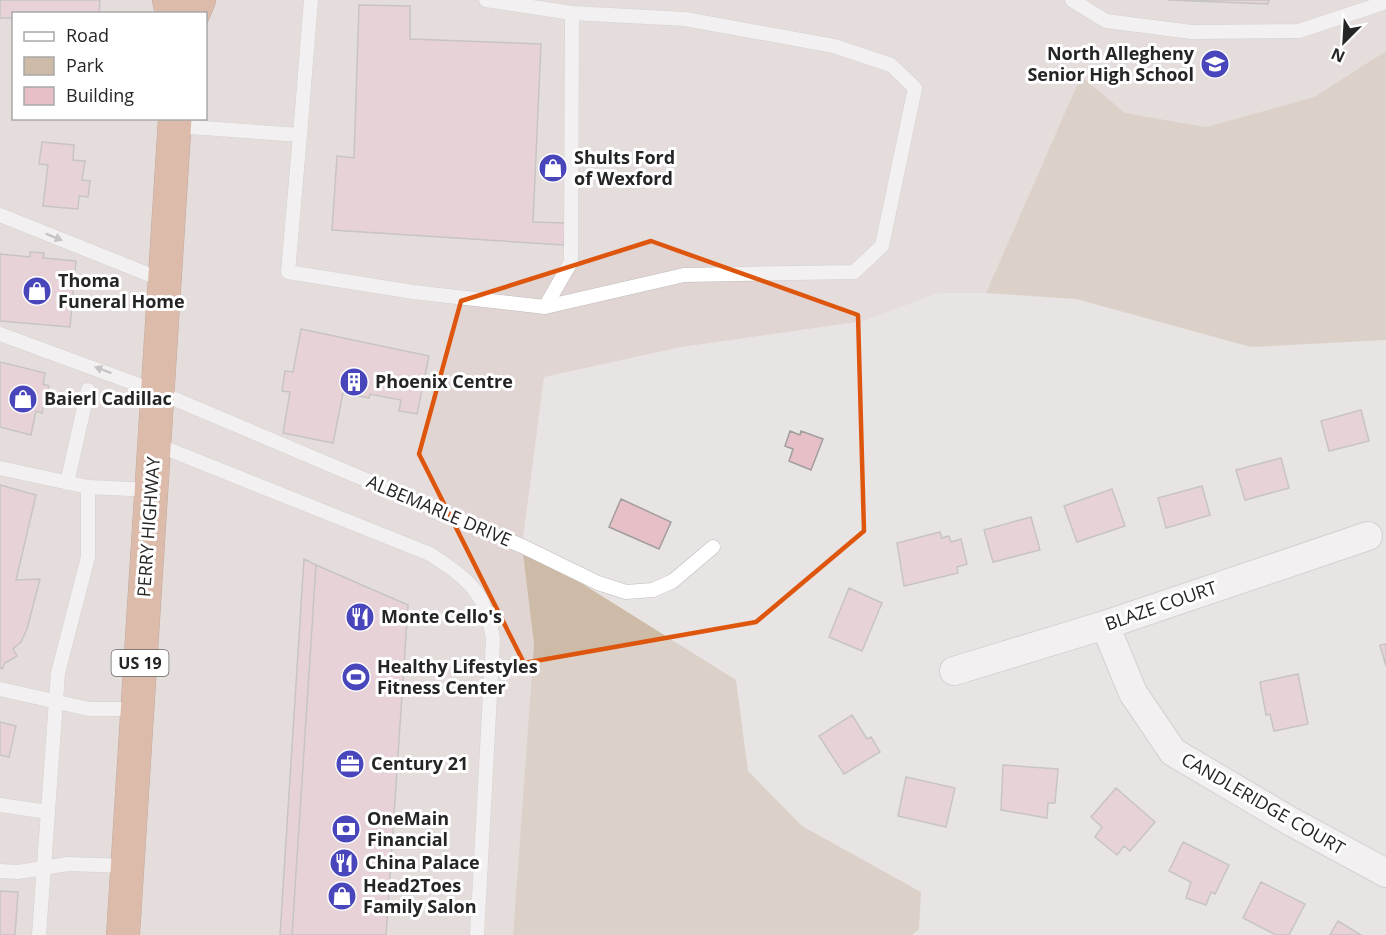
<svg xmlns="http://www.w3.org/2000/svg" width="1386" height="935" font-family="'Open Sans',sans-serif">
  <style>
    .built { fill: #e1d5d3; fill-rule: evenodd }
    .green { fill: #cdbba7 }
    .building { fill: #e7bfc7; stroke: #a19e9e; stroke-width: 1.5 }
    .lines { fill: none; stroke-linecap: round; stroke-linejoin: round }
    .lane-casing { stroke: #bfbbbb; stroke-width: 15 }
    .street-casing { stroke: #bfbbbb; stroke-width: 30 }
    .highway-casing { stroke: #94674f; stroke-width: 34 }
    .lane { stroke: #fff; stroke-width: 14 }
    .street { stroke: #fff; stroke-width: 28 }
    .highway { stroke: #cf8b65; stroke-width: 33 }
    .oneway { fill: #9d9d9d }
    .marked { fill: none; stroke: #de560d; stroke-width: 4.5; stroke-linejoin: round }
    .labels { text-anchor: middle; stroke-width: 6; stroke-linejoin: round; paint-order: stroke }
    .shield { fill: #fff; stroke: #676666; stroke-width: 1.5 }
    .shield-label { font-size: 16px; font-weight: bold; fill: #262525 }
    .poi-label { font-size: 18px; font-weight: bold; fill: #262525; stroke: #fff; text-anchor: start }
    .street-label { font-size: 18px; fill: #262525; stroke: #fff }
  </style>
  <rect width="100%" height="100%" fill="#e8e4e3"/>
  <path class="built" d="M0 0H1386V51L1314 97 1206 127 1125 113 1081 77 986 293H938L863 321 681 347 544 377 522 546 534 644 513 935H0ZM14 14H206V118H14Z"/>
  <path class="green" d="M1386 51V340L1251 347 1076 299 986 293 1081 76 1125 113 1206 127 1314 97Z
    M522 546 736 680 748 771 802 826 921 892 919 929 912 935H513L534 644Z"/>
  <path class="building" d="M0 0H100L99 14H14V18H0Z
    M1168 0H1269L1268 4Z
    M359 5 410 6V39L541 44 533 222 565 223 564 245 332 230 337 156 354 158Z
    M42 142 74 145 73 160 85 161 82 180 90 181 88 197 79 196 78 209 43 206 48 165 39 164Z
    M30 252 44 253 43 258 76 261 70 327 0 321V254L30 257Z
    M301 329 429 356 417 414 399 411 401 400 370 394 369 398 343 393 333 443 283 433 290 392 282 391 285 371 293 372Z
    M0 362 45 373 43 384 49 386 42 413 36 411 31 435 0 427Z
    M1361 410 1369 441 1329 451 1321 421Z
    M790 431 800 435 801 431 823 439 811 470 789 461 793 449 785 446Z
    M1281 458 1289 488 1245 500 1236 470Z
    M0 485 36 495 16 580 40 579 27 629 21 642 13 649 17 656 5 663 2 669 0 668Z
    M1202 486 1210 515 1166 528 1158 498Z
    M1112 489 1125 526 1077 542 1064 506Z
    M621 499 671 522 659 549 609 527Z
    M1031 517 1040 550 993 562 984 530Z
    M940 532 942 538 949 536 951 542 961 539 967 564 957 567 958 573 904 586 897 543Z
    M304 559 316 565 292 935H280Z
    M316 565 408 605 386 935H292Z
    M849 588 882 603 862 651 829 637Z
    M1386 644V666L1380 645Z
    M1298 674 1308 724 1274 731 1270 714 1266 715 1260 682Z
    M852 715 867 739 871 737 880 752 844 774 819 736Z
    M0 722 16 726 9 757 0 755Z
    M1003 765 1058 769 1055 803H1048L1047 818 1001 810Z
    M906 777 955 788 946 827 898 816Z
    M1116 788 1155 822 1130 851 1124 846 1117 855 1095 837 1102 827 1091 817Z
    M1183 842 1229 865 1215 894 1211 892 1206 905 1186 898 1191 882 1169 871Z
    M1261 882 1305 904 1289 935H1276L1243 918Z
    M0 891 18 892 15 935H0Z
    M1338 921 1361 935H1330Z"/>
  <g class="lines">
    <g class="lane-casing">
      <path id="lane" d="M486 0 572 13
        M1072 0 1106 21 1192 32 1299 31 1386 2
        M175 126 300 135 288 272 413 292 545 307 684 275 854 272 882 246 915 88 891 65 834 46 685 19 572 13 571 262 545 307
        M300 135 311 0
        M0 215 165 281
        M0 334 158 392 522 546 598 583 626 592 653 590 673 581 713 547
        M155 444 430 554C468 579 486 592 493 639L477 935
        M0 468 88 487 152 490
        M67 483 88 390
        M0 689 89 709H137
        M0 805 48 812
        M0 871 18 872 68 864 127 866
        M39 935 58 673 88 557V487"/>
    </g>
    <g class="street-casing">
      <path id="street" d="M1105 625 1133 693 1173 752 1290 821 1386 873
        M954 671 1105 625 1368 536"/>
    </g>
    <g class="highway-casing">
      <path id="highway" d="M169 0 172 14
        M193 14 199 0
        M123 935 175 118"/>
    </g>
    <use href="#lane" class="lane"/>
    <use href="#street" class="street"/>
    <use href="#highway" class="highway"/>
  </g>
  <defs><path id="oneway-solid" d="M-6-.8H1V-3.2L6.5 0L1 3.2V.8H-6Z" transform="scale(1.5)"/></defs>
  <g class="oneway">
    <use href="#oneway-solid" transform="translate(54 237) rotate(22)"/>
    <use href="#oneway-solid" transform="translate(103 370) rotate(-159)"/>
  </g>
  <path d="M0 0H1386V935H0ZM651 241 858 315 864 531 756 622 524 663 419 454 461 301Z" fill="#e8e4e3" fill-opacity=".55" fill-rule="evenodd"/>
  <path class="marked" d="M651 241 858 315 864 531 756 622 524 663 419 454 461 301Z"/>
  <defs>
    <g id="school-disc" transform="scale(1.5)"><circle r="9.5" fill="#4946bc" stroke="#fff"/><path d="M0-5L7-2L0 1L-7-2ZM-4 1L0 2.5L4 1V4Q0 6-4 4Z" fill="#fff"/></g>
    <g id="shop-disc" transform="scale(1.5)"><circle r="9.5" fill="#4946bc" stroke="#fff"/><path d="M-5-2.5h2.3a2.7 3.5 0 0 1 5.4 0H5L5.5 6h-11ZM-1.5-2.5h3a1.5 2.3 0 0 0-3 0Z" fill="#fff"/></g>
    <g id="building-disc" transform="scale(1.5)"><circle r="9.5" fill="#4946bc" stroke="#fff"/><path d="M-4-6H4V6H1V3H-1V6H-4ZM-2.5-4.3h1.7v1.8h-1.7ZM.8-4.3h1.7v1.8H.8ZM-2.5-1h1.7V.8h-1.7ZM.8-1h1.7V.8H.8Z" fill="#fff"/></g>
    <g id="restaurant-disc" transform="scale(1.5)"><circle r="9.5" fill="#4946bc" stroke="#fff"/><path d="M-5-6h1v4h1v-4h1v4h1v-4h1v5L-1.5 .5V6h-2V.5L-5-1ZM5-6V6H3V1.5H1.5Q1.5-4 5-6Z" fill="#fff"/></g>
    <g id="stadium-disc" transform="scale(1.5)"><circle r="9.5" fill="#4946bc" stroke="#fff"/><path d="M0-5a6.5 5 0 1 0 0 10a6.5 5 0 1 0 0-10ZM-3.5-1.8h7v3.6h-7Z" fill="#fff"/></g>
    <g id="office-disc" transform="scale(1.5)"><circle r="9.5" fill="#4946bc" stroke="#fff"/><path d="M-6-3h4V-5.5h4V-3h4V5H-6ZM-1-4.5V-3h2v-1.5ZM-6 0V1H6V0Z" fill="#fff"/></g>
    <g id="bank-disc" transform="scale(1.5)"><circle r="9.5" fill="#4946bc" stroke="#fff"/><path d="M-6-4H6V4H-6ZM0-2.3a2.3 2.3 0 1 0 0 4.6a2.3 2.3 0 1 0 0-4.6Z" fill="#fff"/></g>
  </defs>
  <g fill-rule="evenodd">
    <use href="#school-disc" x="1215" y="64"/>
    <use href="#shop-disc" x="553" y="168"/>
    <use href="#shop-disc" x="37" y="291"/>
    <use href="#building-disc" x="354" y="382"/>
    <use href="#shop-disc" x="23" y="399"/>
    <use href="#restaurant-disc" x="360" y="617"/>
    <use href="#stadium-disc" x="356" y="677"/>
    <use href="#office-disc" x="350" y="764"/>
    <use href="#bank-disc" x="346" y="829"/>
    <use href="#restaurant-disc" x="344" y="863"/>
    <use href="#shop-disc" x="342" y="896"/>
  </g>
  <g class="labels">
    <rect class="shield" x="111.5" y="650" width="57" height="26" rx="4.5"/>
    <g class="shield-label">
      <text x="140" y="669">US 19</text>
    </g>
    <g class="poi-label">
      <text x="1194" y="60" text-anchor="end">North Allegheny<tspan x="1194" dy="21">Senior High School</tspan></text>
      <text x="574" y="164">Shults Ford<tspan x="574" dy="21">of Wexford</tspan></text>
      <text x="58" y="287">Thoma<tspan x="58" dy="21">Funeral Home</tspan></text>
      <text x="375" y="388">Phoenix Centre</text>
      <text x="44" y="405">Baierl Cadillac</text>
      <text x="381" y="623">Monte Cello's</text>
      <text x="377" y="673">Healthy Lifestyles<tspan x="377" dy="21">Fitness Center</tspan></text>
      <text x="371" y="770">Century 21</text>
      <text x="367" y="825">OneMain<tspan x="367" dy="21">Financial</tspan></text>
      <text x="365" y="869">China Palace</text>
      <text x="363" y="892">Head2Toes<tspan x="363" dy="21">Family Salon</tspan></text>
    </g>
    <g class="street-label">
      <text transform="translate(439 511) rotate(23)" y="6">ALBEMARLE DRIVE</text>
      <text transform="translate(149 527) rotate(-86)" y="6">PERRY HIGHWAY</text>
      <text transform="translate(1161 606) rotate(-19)" y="6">BLAZE COURT</text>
      <text transform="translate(1263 804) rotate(30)" y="6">CANDLERIDGE COURT</text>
    </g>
  </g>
  <rect x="12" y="12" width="195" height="108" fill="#ffffff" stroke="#a8a8a8" stroke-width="1.5"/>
  <rect x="24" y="32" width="30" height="9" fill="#ffffff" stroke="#a8a8a8" stroke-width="1.5"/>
  <text x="66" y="42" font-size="18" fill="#262525">Road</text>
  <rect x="24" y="57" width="30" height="18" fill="#cdbba7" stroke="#a8a8a8" stroke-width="1.5"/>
  <text x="66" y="72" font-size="18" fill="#262525">Park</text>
  <rect x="24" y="87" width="30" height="18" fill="#e7bfc7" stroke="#a8a8a8" stroke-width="1.5"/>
  <text x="66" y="102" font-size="18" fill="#262525">Building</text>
  <g transform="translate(1344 42) rotate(204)" stroke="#ffffff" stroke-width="4.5" paint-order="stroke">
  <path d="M0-4.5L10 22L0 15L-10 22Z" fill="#262525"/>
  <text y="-9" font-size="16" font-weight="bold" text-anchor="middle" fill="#262525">N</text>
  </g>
</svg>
